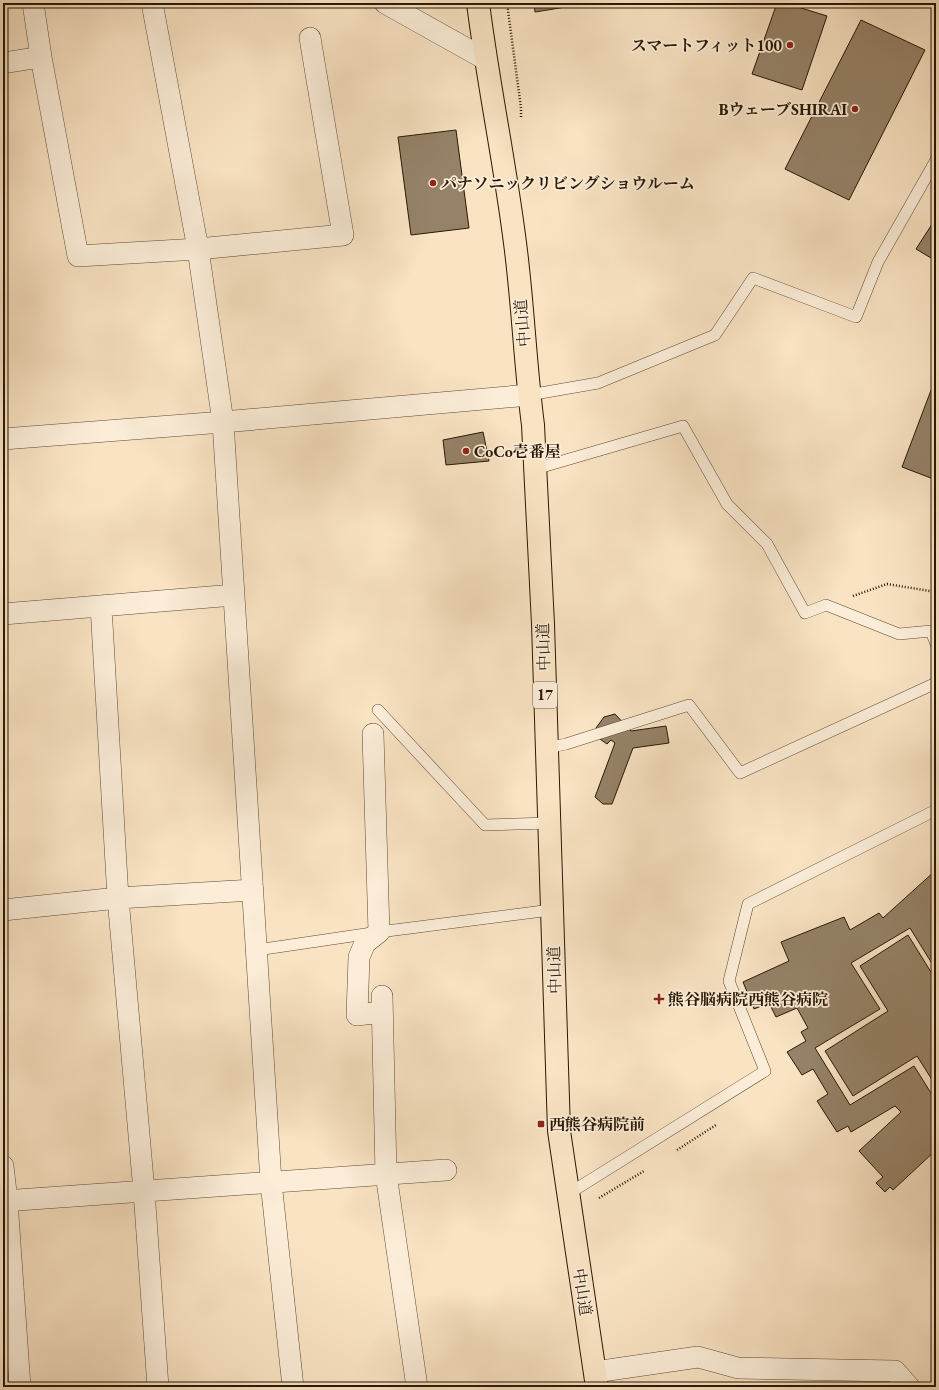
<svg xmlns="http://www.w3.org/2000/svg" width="939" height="1390" font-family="'EB Garamond','Noto Serif JP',serif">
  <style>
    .building { fill: #958268; stroke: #291805 }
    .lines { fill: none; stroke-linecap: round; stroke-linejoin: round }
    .lane-casing { stroke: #5d4b34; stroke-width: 12 }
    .street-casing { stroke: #5d4b34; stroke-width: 22 }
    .highway-casing { stroke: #291805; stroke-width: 24 }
    .path { stroke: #291805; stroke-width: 2.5; stroke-dasharray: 1 2; stroke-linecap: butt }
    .lane { stroke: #fbedd8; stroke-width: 11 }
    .street { stroke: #fbedd8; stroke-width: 21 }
    .highway { stroke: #f9e3c3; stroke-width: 22 }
    .poi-dot { fill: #8f2418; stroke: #fbedd8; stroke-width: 1.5 }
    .labels { text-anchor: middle; stroke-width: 3.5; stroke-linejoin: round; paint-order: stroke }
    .shield { fill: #fbedd8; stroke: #685844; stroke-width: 1 }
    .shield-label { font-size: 15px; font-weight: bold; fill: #291805 }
    .poi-label { font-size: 16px; font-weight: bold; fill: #291805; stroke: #fbedd8; text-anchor: start }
    .street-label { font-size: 16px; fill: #291805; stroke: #fbedd8 }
  </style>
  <rect width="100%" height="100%" fill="#f9e3c3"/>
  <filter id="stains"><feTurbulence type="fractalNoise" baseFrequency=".005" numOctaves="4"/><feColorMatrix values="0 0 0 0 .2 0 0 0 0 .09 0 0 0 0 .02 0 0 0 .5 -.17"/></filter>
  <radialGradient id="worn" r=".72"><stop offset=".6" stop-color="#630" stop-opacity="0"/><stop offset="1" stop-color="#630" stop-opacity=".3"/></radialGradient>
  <path class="building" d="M534 3H572V6L535 12Z
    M777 3H785L827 16 802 90 752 74Z
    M861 20 925 50 849 200 785 169Z
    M456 130 469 228 411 235 398 137Z
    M936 218V261L916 249Z
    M936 377V480L902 467Z
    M483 432 489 461 446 465 443 440Z
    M615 714 631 731 666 726 669 743 633 748 612 804H603L595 797 615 743 611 740 607 744 597 737 601 731 596 728 604 717Z
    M936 870V970L910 928 851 963 880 1009 815 1048 850 1105 914 1066 936 1101V1150L893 1190 890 1187 885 1192 876 1183 883 1177 859 1151 901 1112 895 1106 851 1132 848 1126 837 1132 817 1101 828 1094 813 1069 802 1075 787 1052 806 1041 801 1032 808 1028 797 1008 776 1017 769 1003 754 1009 743 982 789 961 781 942 844 917 850 930 879 913 883 918Z
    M908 935 936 980V1086L917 1056 853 1096 825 1051 888 1011 860 966Z"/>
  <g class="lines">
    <g class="lane-casing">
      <path id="lane" d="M529 395 598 383 715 335 753 278 856 317 878 262 936 160
        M535 469 683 426 727 504 767 544 805 613 826 605 899 634 931 631 936 644
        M378 710 485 825 549 823
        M547 748 566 744 689 705 740 773 936 683
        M257 950 379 932 551 910
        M568 1194 765 1071 729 981 748 904 936 810"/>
    </g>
    <g class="street-casing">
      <path id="street" d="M33 3 41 57
        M152 3 198 249 223 422 271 1182 293 1387
        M385 3 485 59
        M3 63 41 57 78 256 198 249 343 235 310 38
        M3 439 223 422 529 395
        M101 606 118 898 144 1191 158 1387
        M3 614 234 595
        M373 734 379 932 365 943 359 957 357 1015 382 1012
        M3 910 118 898 253 890
        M382 996 386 1174 417 1387
        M3 1166 7 1201 20 1387
        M3 1201 446 1170
        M595 1372 698 1357 738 1368 895 1371 909 1387"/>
    </g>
    <g class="highway-casing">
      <path id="highway" d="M478 3C488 83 505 163 515 243 523 303 525 364 533 425L543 624 559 1131 597 1387"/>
    </g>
    <path class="path" d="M507 3 521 108V118
      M853 596 887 584 936 592
      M677 1150 716 1125
      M599 1198 644 1171"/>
    <use href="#lane" class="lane"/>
    <use href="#street" class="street"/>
    <use href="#highway" class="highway"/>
  </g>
  <g class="poi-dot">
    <circle cx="790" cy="45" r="4"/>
    <circle cx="855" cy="109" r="4"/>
    <circle cx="433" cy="183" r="4"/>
    <circle cx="466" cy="451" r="4"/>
    <path d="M657 993h4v4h4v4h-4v4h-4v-4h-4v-4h4z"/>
    <rect x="537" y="1120" width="8" height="8" rx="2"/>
  </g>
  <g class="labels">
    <rect class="shield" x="533" y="682" width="24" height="26" rx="3"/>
    <g class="shield-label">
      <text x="545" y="700">17</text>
    </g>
    <g class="poi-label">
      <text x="782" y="51" text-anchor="end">スマートフィット100</text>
      <text x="847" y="115" text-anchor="end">BウェーブSHIRAI</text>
      <text x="441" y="189">パナソニックリビングショウルーム</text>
      <text x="474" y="457">CoCo壱番屋</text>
      <text x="668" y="1005">熊谷脳病院西熊谷病院</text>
      <text x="549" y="1130">西熊谷病院前</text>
    </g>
    <g class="street-label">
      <text transform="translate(522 323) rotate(-95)" y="6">中山道</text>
      <text transform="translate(543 647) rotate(-92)" y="6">中山道</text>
      <text transform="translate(554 970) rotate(-92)" y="6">中山道</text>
      <text transform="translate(583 1292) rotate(81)" y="6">中山道</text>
    </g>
  </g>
  <rect width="939" height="1390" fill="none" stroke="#f9e3c3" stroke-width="16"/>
  <rect x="4" y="4" width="931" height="1382" fill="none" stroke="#291805" stroke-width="2"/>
  <rect x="8" y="8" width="923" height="1374" fill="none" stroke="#291805"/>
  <rect width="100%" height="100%" filter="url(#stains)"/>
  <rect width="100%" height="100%" fill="url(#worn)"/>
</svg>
